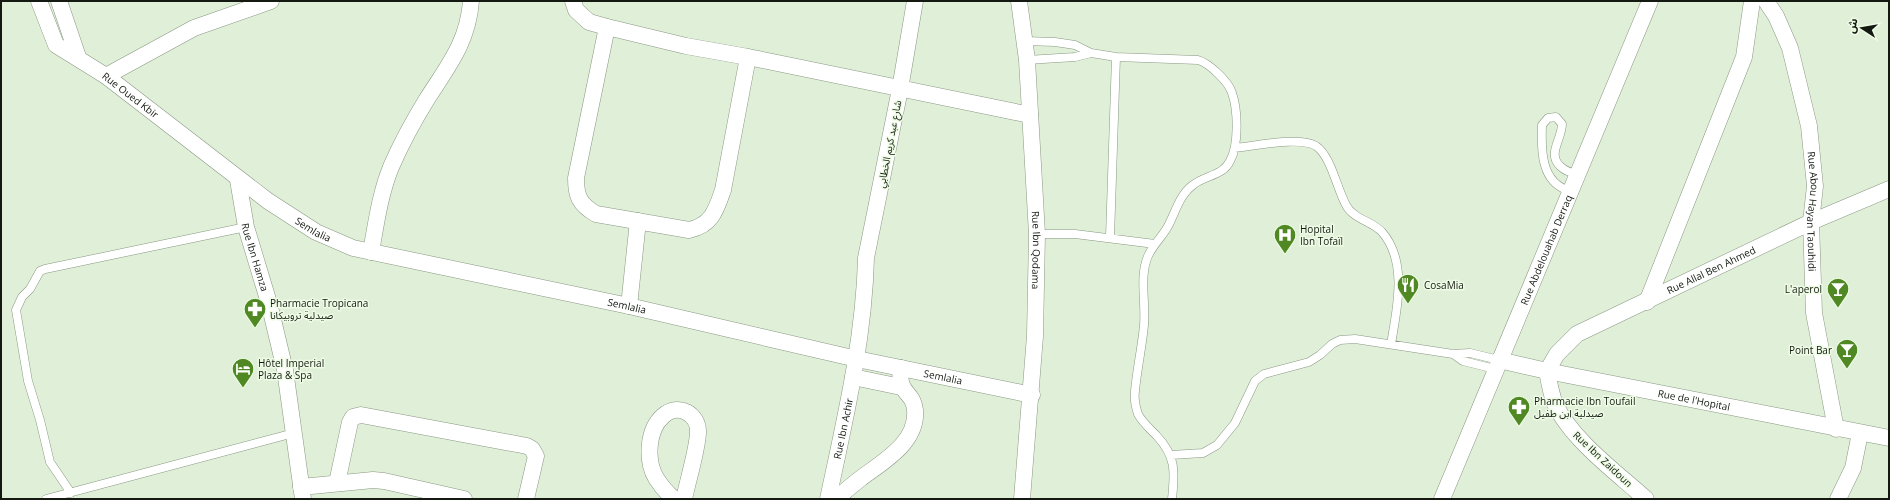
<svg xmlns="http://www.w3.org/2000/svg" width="1890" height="500" font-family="'Open Sans','Noto Sans Arabic',sans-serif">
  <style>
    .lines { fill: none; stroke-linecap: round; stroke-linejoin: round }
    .lane-casing { stroke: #8a9883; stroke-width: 9 }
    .street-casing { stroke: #8a9883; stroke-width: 17 }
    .lane { stroke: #fff; stroke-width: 8 }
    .street { stroke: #fff; stroke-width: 16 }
    .labels { text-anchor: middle; stroke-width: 3; stroke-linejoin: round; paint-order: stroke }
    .street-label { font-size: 10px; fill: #141912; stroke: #eefce5 }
    .poi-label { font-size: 10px; fill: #141912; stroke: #eefce5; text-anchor: start }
  </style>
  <rect width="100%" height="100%" fill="#e0efd8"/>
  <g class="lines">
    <g class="lane-casing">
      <path id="lane" d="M1025 41 1055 42 1075 45 1091 53 1116 57 1198 60C1209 63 1229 82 1232 93 1238 110 1239 145 1230 161 1223 176 1205 175 1193 185 1179 195 1175 214 1167 228 1161 238 1153 245 1148 256 1139 277 1146 302 1144 325 1142 347 1137 369 1135 391 1134 398 1136 408 1138 414 1142 422 1150 429 1156 435 1176 456 1175 471 1172 499
        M1027 60 1075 57 1091 53
        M1235 148C1255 146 1300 136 1316 146 1331 156 1337 189 1346 205 1353 219 1372 221 1382 232 1408 262 1397 309 1391 344
        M1570 191C1541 183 1541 151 1542 125L1548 118 1556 117 1562 124C1562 139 1547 154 1560 166 1565 171 1571 173 1578 174
        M1037 234H1075L1155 244
        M1110 237 1116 57
        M1453 354 1463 361 1495 369
        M1171 455 1203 453 1217 445 1235 423 1255 381 1264 374 1309 362 1320 355 1332 344 1340 340 1355 339 1453 354 1470 353 1499 360
        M71 493 50 462 40 420 28 381 16 310 22 297 30 289 40 271 45 269 246 227
        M46 499 294 433"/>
    </g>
    <g class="street-casing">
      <g id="street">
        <path id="s1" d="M39 1 56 45 106 76 268 201 316 232 353 248 629 306 857 359 1032 395"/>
        <path d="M59 1 78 57"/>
        <path d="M573 1 576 10 589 22 607 27 686 46 748 57 1030 115"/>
        <path id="s2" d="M1019 1 1027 60 1037 234 1035 336 1022 499"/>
        <path id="s3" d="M1766 1 1776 16 1790 48 1809 126 1815 186 1811 222 1814 313 1836 429"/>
        <path d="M607 27 576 178C576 196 579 204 596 214L689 230C712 225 716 210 723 190L748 57"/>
        <path d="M106 76 194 28 271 1"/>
        <path id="s4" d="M238 180 246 227 269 303 285 370 303 499"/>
        <path d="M371 252C376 224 380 194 391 167 401 144 414 120 427 99 448 66 468 42 471 1"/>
        <path d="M1647 302 1744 57 1752 1"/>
        <path d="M629 306 638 221"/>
        <path id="s5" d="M1499 360 1547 371 1889 438"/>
        <path d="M853 377 901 387"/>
        <path d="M337 483 350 422 353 417 361 415 527 446 532 449 536 456 526 499"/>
        <path d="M301 487 373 480 384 481 464 499"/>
        <path d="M674 499C667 493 661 486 656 478 646 461 647 430 663 416 678 402 699 414 698 433 697 451 688 480 684 499"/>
        <path id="s6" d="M828 499C845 419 864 340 866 258L900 89 915 1"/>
        <path d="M836 499C844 492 852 485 860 479 882 462 918 443 915 410 913 390 897 395 901 368"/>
        <path id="s7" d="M1442 499 1650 1"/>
        <path id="s8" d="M1646 499C1617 473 1571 439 1555 404 1551 394 1549 382 1547 371L1557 354 1577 334 1811 222 1889 189"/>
        <path d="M1838 499 1853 468 1860 433"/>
      </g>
    </g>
    <use href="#lane" class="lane"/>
    <use href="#street" class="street"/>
  </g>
  <defs>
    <g id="hospital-pin" transform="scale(1.15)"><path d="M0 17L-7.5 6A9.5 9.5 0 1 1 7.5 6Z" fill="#508823" stroke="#eefce5"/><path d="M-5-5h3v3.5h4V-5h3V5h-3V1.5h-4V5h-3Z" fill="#fff"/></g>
    <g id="restaurant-pin" transform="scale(1.15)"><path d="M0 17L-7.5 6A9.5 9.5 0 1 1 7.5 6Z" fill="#508823" stroke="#eefce5"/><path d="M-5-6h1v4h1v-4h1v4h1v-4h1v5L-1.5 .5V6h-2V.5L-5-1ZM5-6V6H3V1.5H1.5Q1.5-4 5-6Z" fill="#fff"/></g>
    <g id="bar-pin" transform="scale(1.15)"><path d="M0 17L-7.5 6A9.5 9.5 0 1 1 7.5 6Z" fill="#508823" stroke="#eefce5"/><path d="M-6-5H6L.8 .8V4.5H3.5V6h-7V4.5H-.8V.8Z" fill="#fff"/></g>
    <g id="pharmacy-pin" transform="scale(1.15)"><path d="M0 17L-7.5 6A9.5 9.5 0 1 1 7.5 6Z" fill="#508823" stroke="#eefce5"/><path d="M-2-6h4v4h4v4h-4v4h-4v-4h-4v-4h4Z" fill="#fff"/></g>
    <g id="hotel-pin" transform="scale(1.15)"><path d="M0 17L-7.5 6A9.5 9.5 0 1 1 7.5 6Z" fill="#508823" stroke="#eefce5"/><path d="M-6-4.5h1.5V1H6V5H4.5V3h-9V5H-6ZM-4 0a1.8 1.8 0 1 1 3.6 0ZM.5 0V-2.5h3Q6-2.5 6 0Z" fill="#fff"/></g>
  </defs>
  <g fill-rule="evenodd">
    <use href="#hospital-pin" x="1285" y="235"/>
    <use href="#restaurant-pin" x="1408" y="285"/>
    <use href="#bar-pin" x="1838" y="289"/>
    <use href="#pharmacy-pin" x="255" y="309"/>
    <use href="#bar-pin" x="1847" y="350"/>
    <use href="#hotel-pin" x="243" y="369"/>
    <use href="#pharmacy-pin" x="1519" y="407"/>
  </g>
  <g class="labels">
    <g class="street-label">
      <text dy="4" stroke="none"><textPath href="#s1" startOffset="137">Rue Oued Kbir</textPath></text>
      <text transform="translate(889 144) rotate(-79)" y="4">شارع عبد كريم الخطابي</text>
      <text dy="4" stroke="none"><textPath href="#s3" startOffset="219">Rue Abou Hayan Taouhidi</textPath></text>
      <text dy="4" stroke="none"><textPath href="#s1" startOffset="364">Semlalia</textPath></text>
      <text dy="4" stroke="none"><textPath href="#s2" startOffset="250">Rue Ibn Qodama</textPath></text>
      <text dy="4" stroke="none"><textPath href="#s7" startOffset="270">Rue Abdelouahab Derraq</textPath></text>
      <text dy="4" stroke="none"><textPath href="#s4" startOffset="79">Rue Ibn Hamza</textPath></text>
      <text dy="4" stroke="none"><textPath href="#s8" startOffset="363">Rue Allal Ben Ahmed</textPath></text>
      <text dy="4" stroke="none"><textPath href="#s1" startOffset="688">Semlalia</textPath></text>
      <text dy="4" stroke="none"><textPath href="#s1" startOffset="1012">Semlalia</textPath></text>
      <text dy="4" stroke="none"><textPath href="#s5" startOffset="199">Rue de l'Hopital</textPath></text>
      <text dy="4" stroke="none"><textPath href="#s6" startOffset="72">Rue Ibn Achir</textPath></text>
      <text transform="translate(1603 459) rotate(43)" y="4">Rue Ibn Zaidoun</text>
    </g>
    <g class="poi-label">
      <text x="1300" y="233">Hopital<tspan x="1300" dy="12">Ibn Tofaïl</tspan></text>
      <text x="1424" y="289">CosaMia</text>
      <text x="1822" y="293" text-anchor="end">L'aperol</text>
      <text x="270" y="307">Pharmacie Tropicana<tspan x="270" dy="12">صيدلية تروبيكانا</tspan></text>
      <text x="1832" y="354" text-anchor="end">Point Bar</text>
      <text x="258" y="367">Hôtel Imperial<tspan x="258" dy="12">Plaza &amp; Spa</tspan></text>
      <text x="1534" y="405">Pharmacie Ibn Toufail<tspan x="1534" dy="12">صيدلية ابن طفيل</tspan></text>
    </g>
  </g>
  <rect width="1890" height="500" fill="none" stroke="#141912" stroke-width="4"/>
  <g transform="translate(1862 28) rotate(282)" stroke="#eefce5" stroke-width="3" paint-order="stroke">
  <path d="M0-3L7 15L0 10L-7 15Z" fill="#141912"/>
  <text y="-6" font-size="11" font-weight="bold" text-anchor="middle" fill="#141912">ش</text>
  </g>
</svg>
